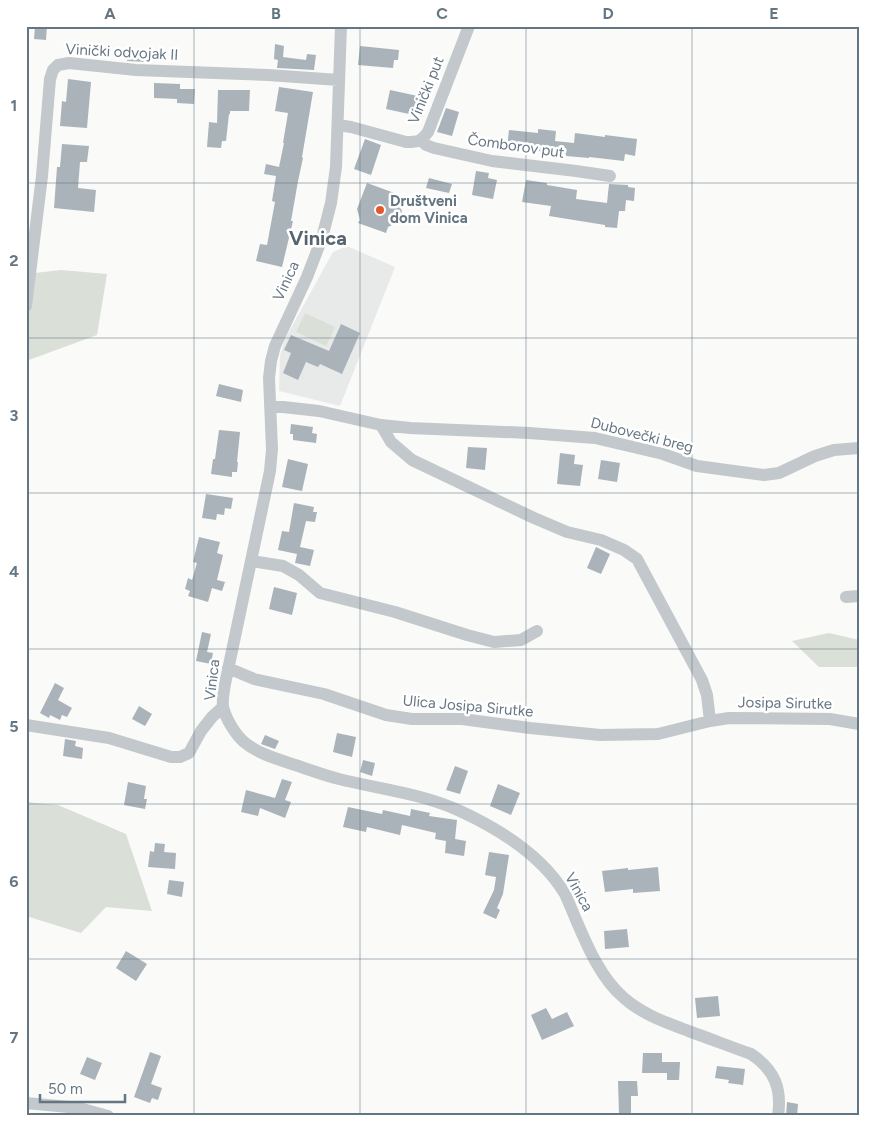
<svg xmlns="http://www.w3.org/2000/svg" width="885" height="1142" font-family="Figtree,sans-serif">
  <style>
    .built { fill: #e8e9e9 }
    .green { fill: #dadfd7 }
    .building { fill: #aab3b9 }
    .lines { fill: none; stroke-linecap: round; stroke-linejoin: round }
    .minor { stroke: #c3c8cc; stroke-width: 12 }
    .grid { fill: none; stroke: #657683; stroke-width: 1; stroke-opacity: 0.55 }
    .poi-dot { fill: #e4572e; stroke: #fff; stroke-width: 2 }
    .labels { text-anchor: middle; stroke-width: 5; stroke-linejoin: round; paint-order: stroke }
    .street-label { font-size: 15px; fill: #657683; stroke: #fff }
    .poi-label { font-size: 15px; font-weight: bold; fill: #657683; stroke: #fff; text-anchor: start }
    .district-label { font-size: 20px; font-weight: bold; fill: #57646e; stroke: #fff }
    .neatline { fill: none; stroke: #657683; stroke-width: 2 }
    .grid-label { font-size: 16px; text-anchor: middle; font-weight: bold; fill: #657683 }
  </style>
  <rect width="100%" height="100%" fill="#fafaf8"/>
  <path class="built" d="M347 246 395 267 340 406 279 391 280 356 285 339 333 252Z"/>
  <path class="green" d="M61 270 107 274 97 335 26 361V274Z
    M305 313 335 327 326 346 296 332Z
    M829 633 859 640V667H819L792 641Z
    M26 802 58 805 126 834 152 911 106 907 81 933 26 916Z"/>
  <path class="building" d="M35 26H47L46 40 34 39Z
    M275 44 284 46 283 57 306 60 307 54 316 55 314 70 277 68 278 60 274 59Z
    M360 46 399 50 398 60H394L393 68 358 65Z
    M128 51 149 53 148 62 127 61Z
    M68 79 91 82 87 128 60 126 62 101 66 102Z
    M154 83 180 84V89H195L194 104 177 103V99L154 98Z
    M279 87 313 92 302 157 303 158 298 181 291 221H293L282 267 256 261 260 244 267 245 275 202 272 201 276 176 264 174 266 164 279 167 284 143H283L288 113 275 111Z
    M218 90H250L249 111H230V114H229L226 141H222L221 148 207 147 209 122 217 123Z
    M390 90 427 98 423 117 386 109Z
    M446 108 459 112 452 136 437 132Z
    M538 129 556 131 555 141 574 143 575 133 605 137V135L637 139 635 156 625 154 624 161 589 157V158L566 156V154L507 148 509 130 538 133Z
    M365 139 381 145 371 175 354 169Z
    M62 144 89 146 87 162H80L78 188 96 190 94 212 54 208 57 167H60Z
    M476 171 489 173 488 178 497 180 493 199 472 195Z
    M429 178 452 184 449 193 426 188Z
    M526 180 547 183V185L577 190 576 199 607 203 609 184 628 185V187L635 188 634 201 626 200 625 211H619L617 228 605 227V225L549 216 551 206 522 202Z
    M367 183 400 195 397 202 402 211 399 222 388 227 386 233 358 223 360 220 357 209Z
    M341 324 360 333 342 374 320 364 318 367 306 362 298 380 283 373 291 353 284 350 291 335 329 351Z
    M219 384 243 390 241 402 216 396Z
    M291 424 313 427 312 433 317 434 316 443 293 440V434H290Z
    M219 430 240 432 237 462H238L237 472H232V477L211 474 213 459H215Z
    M468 447 487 448 485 470 466 468Z
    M560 453 575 455 574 464 583 465 580 486 557 484Z
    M288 459 308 464 302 491 282 487Z
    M601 460 620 463 617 482 598 479Z
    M206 494 233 498 231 509 225 508 224 515 217 514 216 520 202 518Z
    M294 503 314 507 313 512H317L315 522 306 521 300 547 314 550 310 566 295 563 297 554 278 550 282 531 289 532Z
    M199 537 220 542 217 553 223 555 217 580 225 582 222 591 212 588 208 602 188 596 190 591 185 589 188 578 192 580 197 563 193 562Z
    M596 547 610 554 601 574 587 568Z
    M274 587 297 593 292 615 269 609Z
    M202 632 211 634 207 652 213 653 211 664 196 661Z
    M55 683 64 688 58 700 72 708 67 717 62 715 60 720 50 715 49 718 40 713Z
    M139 706 152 714 145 726 132 719Z
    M337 733 356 737 352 757 333 752Z
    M265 735 279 741 275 749 261 744Z
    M65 739 76 741 75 746 83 748 82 759 63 756Z
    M363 760 375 763 372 776 360 772Z
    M455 766 468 771 460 794 446 790Z
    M282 779 292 782 285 800 291 802 285 818 260 808 258 816 241 812 246 790 275 798Z
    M128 782 146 786 144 799H147L145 809 124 805Z
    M498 784 520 793 511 815 490 806Z
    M348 807 382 814 383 810 410 816 411 809 430 813 429 816 457 820 455 839 466 841 464 856 445 853 446 841 435 839 436 833 402 825 400 835 367 827 366 832 343 827Z
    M155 843 165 844 164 852 176 853 175 869 148 867 150 851 154 852Z
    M489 852 509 855 503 894 497 908 500 910 496 919 483 913 494 890 496 877 485 875Z
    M658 867 660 891 633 893V889L605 892 602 871 628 868V870Z
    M169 880 184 882 182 897 167 894Z
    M627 929 629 947 605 949 604 931Z
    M126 951 147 964 136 981 116 968Z
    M718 996 720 1016 697 1018 695 998Z
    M546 1008 552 1019 567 1012 574 1026 542 1040 531 1015Z
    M150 1052 161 1056 151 1084 162 1088 158 1100 152 1098 150 1103 134 1097Z
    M643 1053H662V1062H680L679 1080H667V1073H642Z
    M87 1057 102 1063 95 1080 80 1074Z
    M717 1066 745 1069 743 1085 728 1083 729 1080 715 1078Z
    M618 1081H637L638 1096H631V1114H619Z
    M787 1102 798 1104 797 1116H786Z"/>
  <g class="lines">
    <path class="minor" d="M341 26 336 167 331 203 322 238 307 277 275 346 271 361 269 378 272 449 270 471 225 684C224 691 222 699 223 707 226 719 235 734 244 742 257 753 277 759 292 764 308 769 323 775 339 779 379 789 421 793 460 811 499 829 542 855 565 894 568 900 571 908 574 915 586 943 600 978 624 998 643 1015 668 1023 691 1032 711 1039 731 1047 751 1054 775 1070 782 1089 778 1116
      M338 125 351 127 406 142C419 142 420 142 428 132L469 26
      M421 140 426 145 434 148 492 161 576 171 610 176
      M26 306 42 176 50 79 53 70 58 65 69 63 136 70 268 75 339 80
      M270 407H283L319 411 381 425 410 428 529 433 595 438 663 454 697 466 764 475 779 473 815 456 834 450 859 448
      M381 425 391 442 412 460 534 518 567 532 601 540 624 550 637 559 702 680 707 695 710 721
      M252 561 283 566 299 575 320 593 395 612 467 635 494 642 521 640 537 631
      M846 597 859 596
      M228 668 254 679 324 694 386 715 412 719H462L530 728 600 735 658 734 710 721 729 718 830 719 859 724
      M26 725 109 738 171 757H180L189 753 201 731 212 717 223 707
      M26 1103 79 1108 108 1116"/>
  </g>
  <path class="grid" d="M194 26V1116M360 26V1116M526 26V1116M692 26V1116M26 183H859M26 338H859M26 493H859M26 649H859M26 804H859M26 959H859"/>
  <circle class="poi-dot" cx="380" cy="210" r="5"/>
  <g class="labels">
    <g class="street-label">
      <text transform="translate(122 52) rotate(3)" y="5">Vinički odvojak II</text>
      <text transform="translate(426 90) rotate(-68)" y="5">Vinički put</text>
      <text transform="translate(516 146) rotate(8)" y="5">Čomborov put</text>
      <text transform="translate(286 281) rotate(-65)" y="5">Vinica</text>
      <text transform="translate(642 435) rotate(14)" y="5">Dubovečki breg</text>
      <text transform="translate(212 680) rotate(-83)" y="5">Vinica</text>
      <text transform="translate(785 703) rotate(1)" y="5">Josipa Sirutke</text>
      <text transform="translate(468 706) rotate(5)" y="5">Ulica Josipa Sirutke</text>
      <text transform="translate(579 892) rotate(61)" y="5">Vinica</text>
    </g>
    <g class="poi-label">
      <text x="390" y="206">Društveni<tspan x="390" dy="17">dom Vinica</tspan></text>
    </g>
    <g class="district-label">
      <text x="318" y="245">Vinica</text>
    </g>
  </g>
  <rect width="885" height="1142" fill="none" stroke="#ffffff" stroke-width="55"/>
  <path d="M40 1094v8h85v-8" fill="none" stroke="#657683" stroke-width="2.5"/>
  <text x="48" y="1094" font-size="15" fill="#657683" stroke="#ffffff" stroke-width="4" paint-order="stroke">50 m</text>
  <rect x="28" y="28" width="830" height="1086" class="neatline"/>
  <g class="grid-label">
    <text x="110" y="19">A</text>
    <text x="276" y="19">B</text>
    <text x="442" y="19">C</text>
    <text x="608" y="19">D</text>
    <text x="774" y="19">E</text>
    <text x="14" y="111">1</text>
    <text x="14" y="266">2</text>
    <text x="14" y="421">3</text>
    <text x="14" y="577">4</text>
    <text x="14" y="732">5</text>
    <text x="14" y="887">6</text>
    <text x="14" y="1043">7</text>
  </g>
</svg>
